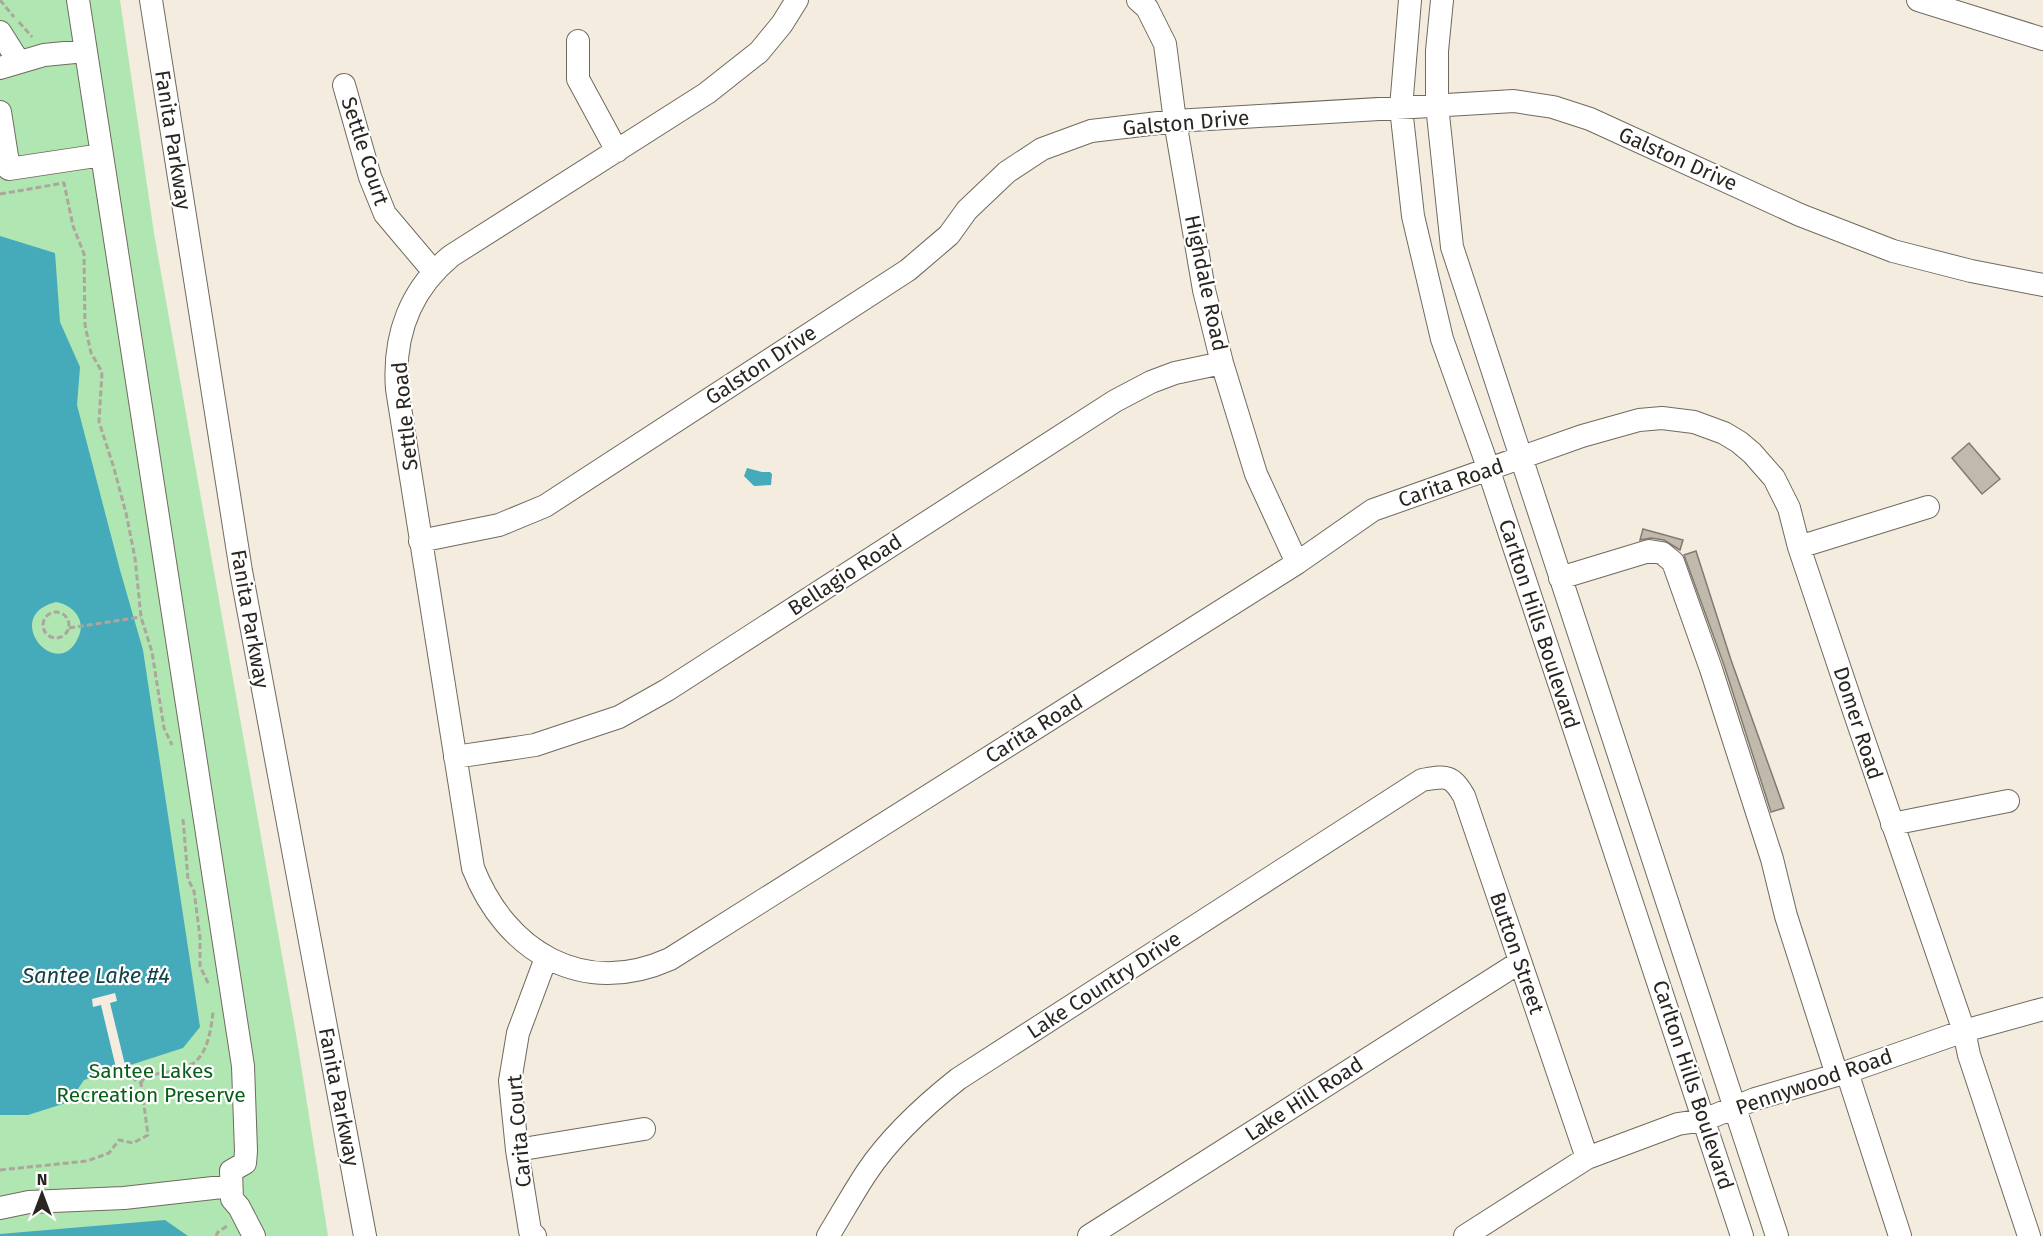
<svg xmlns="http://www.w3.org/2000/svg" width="2043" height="1236" font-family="'Fira Sans',sans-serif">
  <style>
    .green { fill: #b0e6b1 }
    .water { fill: #45aab9; fill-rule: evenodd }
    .pier { fill: #f4ecdf }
    .building { fill: #c0b9ac; stroke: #817a6e; stroke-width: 1.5 }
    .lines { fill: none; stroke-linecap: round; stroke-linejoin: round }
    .minor-casing { stroke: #706a5e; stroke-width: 24 }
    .path { stroke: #aca69c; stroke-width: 3; stroke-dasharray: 6 3; stroke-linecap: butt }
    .minor { stroke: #fff; stroke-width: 22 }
    .labels { text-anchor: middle; stroke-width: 4.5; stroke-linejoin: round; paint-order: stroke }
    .street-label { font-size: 21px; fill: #292621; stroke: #fff }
    .park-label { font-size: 21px; fill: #0b5e1a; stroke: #fff }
    .water-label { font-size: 22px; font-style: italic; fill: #134148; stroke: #fff }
  </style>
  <rect width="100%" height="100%" fill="#f4ecdf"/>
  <path class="green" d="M0 0H120L154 233 297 1040 328 1236H0Z"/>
  <path class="water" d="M0 236 55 253 60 322 80 367 77 405 120 570 143 650 200 1027 183 1048 84 1080 69 1102 28 1115H0ZM56 602C73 605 87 620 78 638 57 684 0 616 56 602Z
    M747 468 762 472H770L772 474 771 485 754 486 744 476Z
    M165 1220 188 1236H0V1234Z"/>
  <path class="pier" d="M115 993 117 1001 110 1003 126 1069 117 1072 101 1005 93 1007 92 999Z"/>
  <path class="building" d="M1969 443 2000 479 1982 494 1952 458Z
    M1643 529 1683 540 1680 550 1664 540 1651 538 1640 540Z
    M1696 551 1731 660 1784 808 1771 812 1724 665 1684 555Z"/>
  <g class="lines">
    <g class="minor-casing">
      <path id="minor" d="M78 0 243 1066 246 1151 245 1163 231 1171 232 1199 239 1207 254 1236
        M151 0 241 571 365 1236
        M797 0 782 24 759 52 707 93 451 256C410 290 393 336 397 389L473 868C506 952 583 998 670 959L1297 563 1373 510 1582 436 1639 420 1662 418 1694 422 1724 433 1739 442 1752 453 1774 478 1789 508 1799 547 1858 723 1964 1031 1969 1055 2029 1236
        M1138 0 1147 8 1165 44 1175 121 1204 290 1222 363 1256 474 1297 563
        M1410 0 1401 108 1413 216 1442 339 1483 453 1742 1236
        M1442 0 1437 51V105L1452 247 1777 1236
        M1918 0 2043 39
        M0 32 19 62
        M578 41V79L617 151
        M0 68 44 55 85 51
        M344 85 370 177 385 214 434 272
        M0 112 9 169 102 155
        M420 541 499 525 545 506 908 270 949 235 967 210 1007 172 1042 149 1091 131 1175 121 1514 101 1553 107 1590 119 1800 215 1893 251 1971 271 2043 285
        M1799 547 1928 507
        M1560 578 1649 551 1662 553 1673 562 1711 669 1772 859 1786 916 1837 1075
        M455 757 535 745 619 717 667 690 1115 401 1151 382 1175 373 1222 363
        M1892 824 2008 801
        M1847 1072 1900 1236
        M517 1150 644 1129
        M0 1208 29 1202 124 1198 231 1186
        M535 1236 530 1231 517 1150 510 1081 518 1033 546 958
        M828 1236C841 1215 853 1193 867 1172 891 1136 924 1106 958 1079L1422 780C1446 776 1451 774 1464 796L1587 1158
        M1089 1236 1520 962
        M1465 1236 1587 1158 1678 1124 1704 1120 1755 1099 1847 1072 1964 1031 2043 1009"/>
    </g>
    <path class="path" d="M0 0 14 17
      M19 22 32 37
      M0 194 64 183 73 226 84 254 85 325 91 353 102 372 99 422 113 465 126 513 135 558 141 617 152 652 164 728 172 745
      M43 625a13 13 0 1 1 26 0a13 13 0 1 1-26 0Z
      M69 628 141 617
      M183 819 188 879 194 891 200 937V966L209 985
      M141 1083 145 1076C157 1074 181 1070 192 1064 208 1054 211 1029 213 1012
      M0 1170 87 1161 109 1153 119 1140 133 1143 148 1135 141 1083 121 1071
      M216 1236 218 1232 227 1226"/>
    <use href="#minor" class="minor"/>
  </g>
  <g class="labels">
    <g class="street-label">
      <text transform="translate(1186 123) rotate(-5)" y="7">Galston Drive</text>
      <text transform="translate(173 140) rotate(81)" y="7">Fanita Parkway</text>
      <text transform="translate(365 151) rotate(72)" y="7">Settle Court</text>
      <text transform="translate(1678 159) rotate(24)" y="7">Galston Drive</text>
      <text transform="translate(1206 283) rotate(78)" y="7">Highdale Road</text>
      <text transform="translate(761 365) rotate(-33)" y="7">Galston Drive</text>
      <text transform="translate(405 416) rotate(-96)" y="7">Settle Road</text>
      <text transform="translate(1451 483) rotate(-19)" y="7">Carita Road</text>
      <text transform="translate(845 575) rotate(-33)" y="7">Bellagio Road</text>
      <text transform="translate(250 619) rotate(80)" y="7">Fanita Parkway</text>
      <text transform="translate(1539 624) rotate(72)" y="7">Carlton Hills Boulevard</text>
      <text transform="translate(1858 723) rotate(72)" y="7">Domer Road</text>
      <text transform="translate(1034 729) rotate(-32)" y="7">Carita Road</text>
      <text transform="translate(1517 953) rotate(71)" y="7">Button Street</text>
      <text transform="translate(1104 985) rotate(-33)" y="7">Lake Country Drive</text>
      <text transform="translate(1814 1082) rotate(-19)" y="7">Pennywood Road</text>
      <text transform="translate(1693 1085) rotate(72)" y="7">Carlton Hills Boulevard</text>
      <text transform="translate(339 1097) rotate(79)" y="7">Fanita Parkway</text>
      <text transform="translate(1304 1099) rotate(-33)" y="7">Lake Hill Road</text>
      <text transform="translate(519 1131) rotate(-95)" y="7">Carita Court</text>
    </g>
    <g class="park-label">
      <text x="151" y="1078">Santee Lakes<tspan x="151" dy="24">Recreation Preserve</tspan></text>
    </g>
    <g class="water-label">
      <text x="96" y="983">Santee Lake #4</text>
    </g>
  </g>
  <g transform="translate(42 1194)" stroke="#ffffff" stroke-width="4.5" paint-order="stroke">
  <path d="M0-4.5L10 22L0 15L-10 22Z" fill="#292621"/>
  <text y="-9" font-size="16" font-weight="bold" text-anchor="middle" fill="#292621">N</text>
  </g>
</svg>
